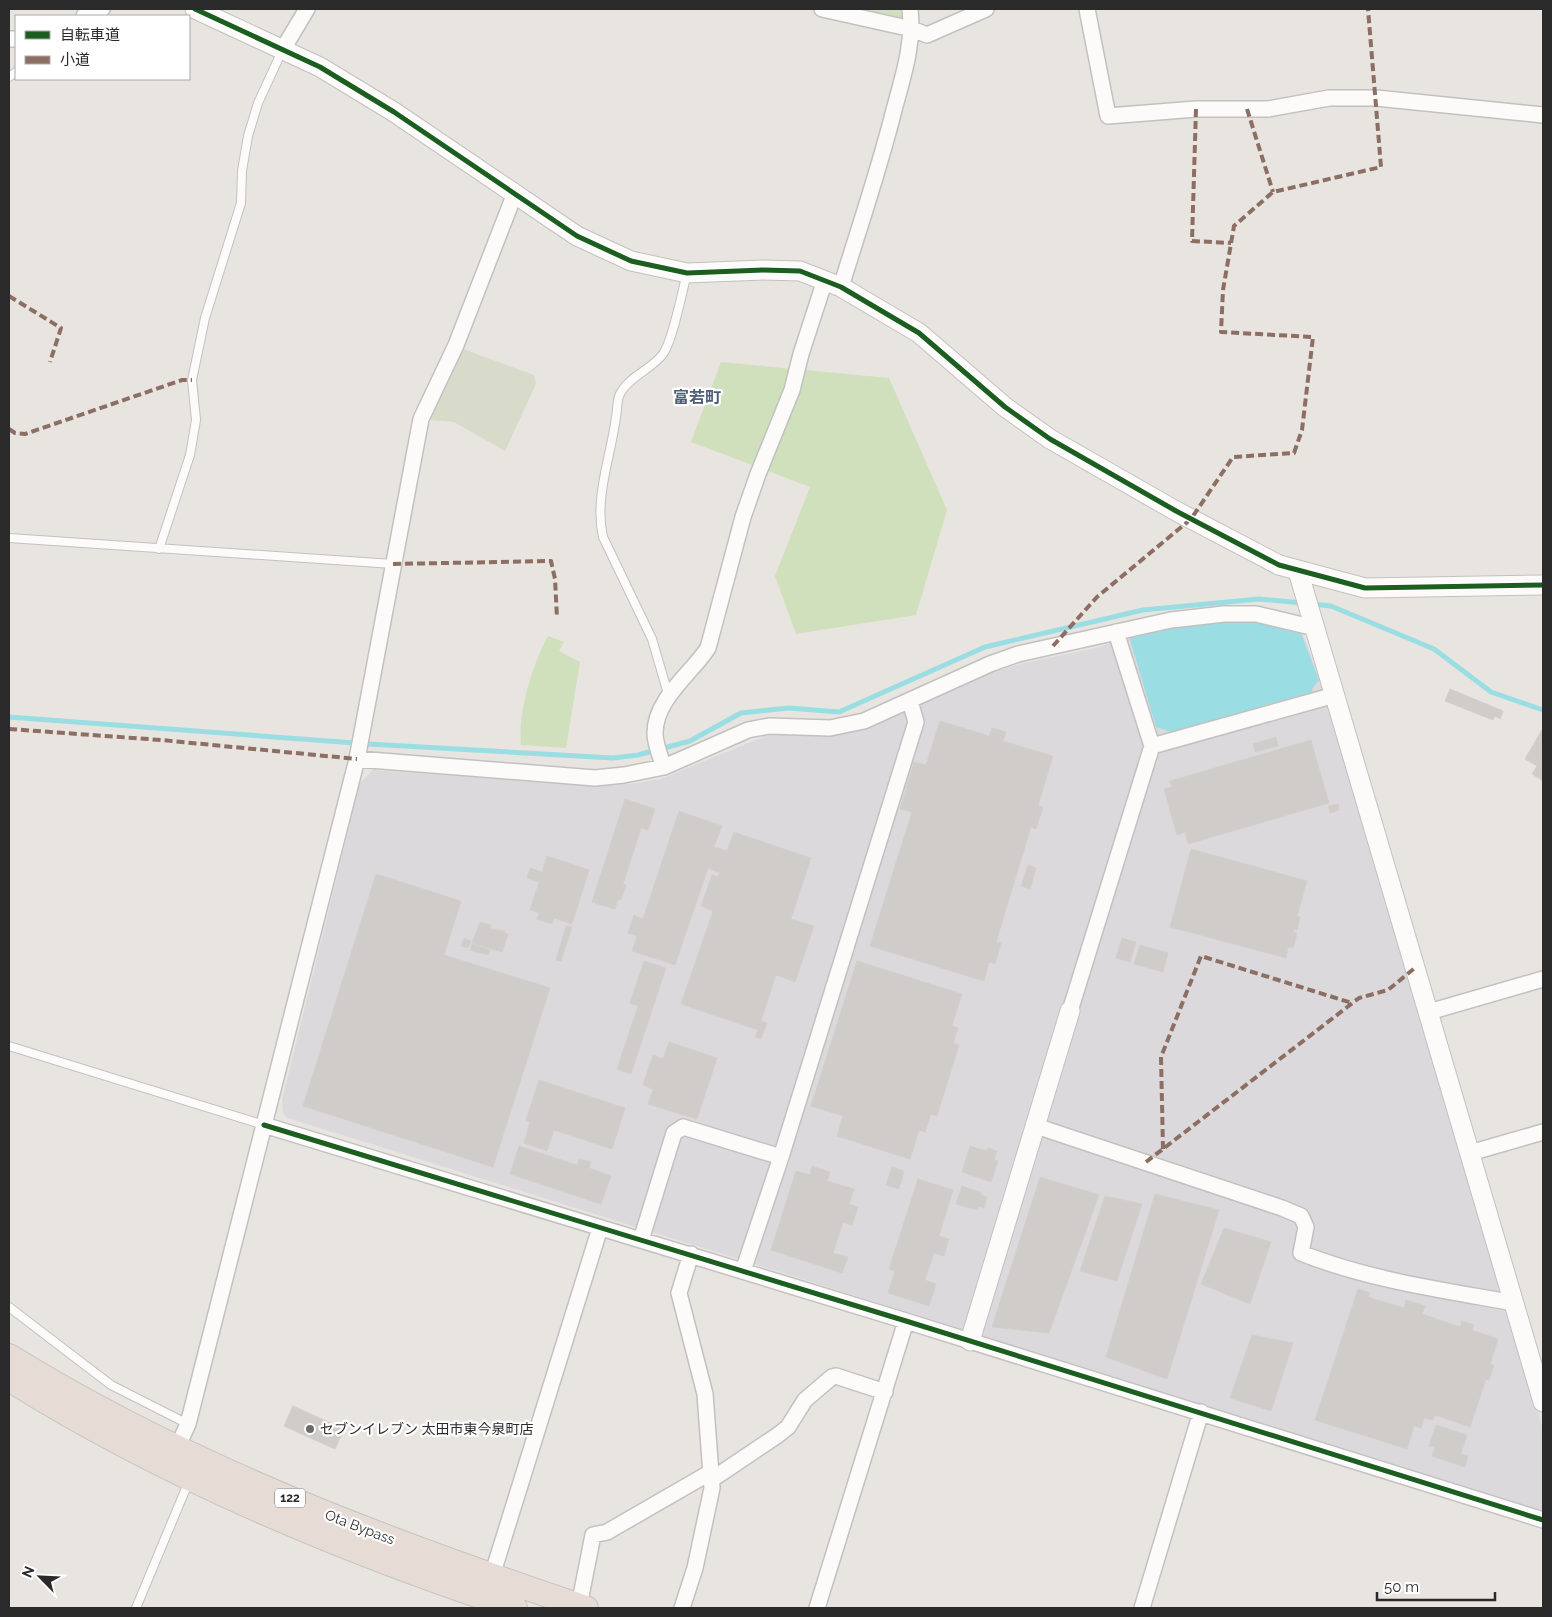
<svg xmlns="http://www.w3.org/2000/svg" width="1552" height="1617" font-family="Raleway,'Noto Sans JP',sans-serif">
  <style>
    .industrial { fill: #dbd9db }
    .green { fill: #d1e0bc }
    .cemetery { fill: #d8dbc9 }
    .water { fill: #9adee3 }
    .lines { fill: none; stroke-linecap: round; stroke-linejoin: round }
    .stream { stroke: #9adee3; stroke-width: 5 }
    .building { fill: #cfccca; stroke: #d3cfcc }
    .service-casing { stroke: #c2c1c1; stroke-width: 10 }
    .minor-casing { stroke: #c2c1c1; stroke-width: 18 }
    .tertiary-casing { stroke: #c2c1c1; stroke-width: 21 }
    .trunk-casing { stroke: #c4c3c1; stroke-width: 26 }
    .service { stroke: #fcfbfa; stroke-width: 8 }
    .minor { stroke: #fcfbfa; stroke-width: 15 }
    .tertiary { stroke: #fcfbfa; stroke-width: 19 }
    .trunk { stroke: #e6dcd5; stroke-width: 24 }
    .quiet { stroke: #8d6e63; stroke-width: 4; stroke-dasharray: 8 4; stroke-linecap: butt }
    .cycleway-casing { stroke: #fff; stroke-width: 8 }
    .cycleway { stroke: #1b5e20; stroke-width: 5 }
    .poi-dot { fill: #6c6b6a; stroke: #fff; stroke-width: 2 }
    .labels { text-anchor: middle; stroke-width: 4.5; stroke-linejoin: round; paint-order: stroke }
    .shield { fill: #fff; stroke: #6a6a6a; stroke-width: 1 }
    .shield-label { font-size: 12px; font-weight: bold; fill: #2a2a2a }
    .poi-label { font-size: 14px; fill: #2a2a2a; stroke: #fff; text-anchor: start }
    .street-label { font-size: 14px; fill: #2a2a2a; stroke: #fff }
    .quarter-label { font-size: 16px; font-weight: bold; fill: #4e5d77; stroke: #fff }
  </style>
  <rect width="100%" height="100%" fill="#e8e4e0"/>
  <path class="industrial" d="M1224 619 1302 632 1320 679 1543 1429V1511L288 1118 283 1113 282 1100 360 783 373 770 580 785 630 784 661 779 765 736 864 730 986 675 1020 664 1100 647 1129 636Z"/>
  <path class="green" d="M822 9H910L912 29Z
    M721 362 889 378 947 510 916 615 796 634 775 576 810 487 691 442Z
    M548 636 564 642 559 651 580 662 566 748 521 745C518 712 532 665 548 636Z"/>
  <path class="cemetery" d="M463 349 534 375 536 384 505 451 454 422 431 420 442 390Z"/>
  <path class="water" d="M1224 619 1256 620 1301 633 1319 680 1312 689 1313 692 1171 732 1156 727 1129 636 1174 626Z"/>
  <g class="lines">
    <path class="stream" d="M1312 604 1331 606 1434 649 1491 692 1543 710
      M9 717 368 744 613 758 638 755 690 741 741 713 789 708 839 712 985 647 1143 610 1259 599 1303 603"/>
  </g>
  <path class="building" d="M1450 689 1503 711 1500 719 1495 716 1493 720 1445 701Z
    M940 721 989 736 992 728 1006 732 1003 741 1053 756 1038 806 1043 807 1036 829 1031 827 996 942 1001 943 995 964 989 962 984 981 870 946 912 812 900 809 914 762 926 765Z
    M1543 728V781L1532 774 1537 766 1525 759Z
    M1276 737 1278 746 1255 752 1253 744Z
    M1311 740 1329 803 1188 844 1185 832 1177 835 1164 789 1172 787 1170 781Z
    M625 799 655 809 648 830 641 828 623 884 626 885 621 900 618 899 615 909 592 902Z
    M1338 804 1339 810 1330 813 1328 806Z
    M679 811 722 826 714 847 727 851 734 832 811 858 791 919 814 926 795 982 776 975 761 1021 767 1023 761 1039 755 1037 758 1030 681 1004 713 911 701 906 712 875 718 877 720 873 708 868 675 965 632 951 637 936 628 933 634 915 643 919Z
    M1191 849 1307 881 1297 916 1300 917 1297 930 1294 929 1293 932 1297 934 1293 948 1288 947 1286 958 1170 927Z
    M547 856 589 870 572 924 554 918 552 924 537 919 539 913 530 910 539 882 527 878 530 868 542 872Z
    M1028 865 1036 868 1030 889 1021 886Z
    M376 874 461 901 444 955 550 988 493 1167 303 1106Z
    M480 922 491 925 490 929 505 931 504 933 508 934 502 952 472 943Z
    M566 926 572 927 561 961 556 960Z
    M464 938 471 941 468 948 461 946Z
    M1122 938 1136 942 1130 962 1116 958Z
    M472 944 490 950 488 955 470 950Z
    M1140 945 1168 953 1163 972 1134 964Z
    M644 961 666 968 631 1074 617 1069 638 1006 630 1003Z
    M857 961 962 994 952 1026 958 1028 953 1043 959 1045 937 1116 931 1114 925 1132 919 1130 910 1159 837 1136 843 1116 811 1106Z
    M669 1042 717 1058 697 1119 648 1104 653 1089 643 1085 653 1055 663 1059Z
    M539 1080 625 1108 612 1149 554 1130 547 1151 524 1143 530 1122 526 1120Z
    M519 1146 577 1165 579 1159 591 1162 589 1168 611 1176 601 1204 510 1174Z
    M970 1146 987 1151 988 1148 997 1151 994 1160 998 1161 991 1182 962 1172Z
    M812 1166 830 1172 827 1181 854 1189 849 1204 858 1207 852 1225 843 1222 833 1253 848 1257 842 1273 771 1250 796 1171 810 1175Z
    M892 1167 904 1171 899 1189 886 1185Z
    M1040 1177 1099 1195 1049 1333 992 1327Z
    M918 1179 953 1190 939 1236 949 1239 944 1256 934 1253 925 1280 936 1284 929 1306 888 1293 895 1271 889 1269Z
    M962 1186 982 1193 981 1195 987 1197 984 1208 978 1206 977 1210 956 1204Z
    M1155 1194 1219 1210 1167 1379 1106 1357Z
    M1105 1196 1142 1204 1117 1281 1080 1271Z
    M1224 1228 1271 1242 1250 1304 1201 1284Z
    M1358 1289 1370 1293 1368 1297 1404 1308 1406 1300 1425 1306 1422 1314 1460 1327 1462 1321 1474 1325 1472 1330 1498 1339 1490 1364 1494 1365 1489 1380 1486 1379 1470 1427 1435 1415 1433 1420 1424 1418 1421 1428 1414 1426 1407 1449 1315 1420Z
    M1252 1335 1293 1343 1271 1411 1230 1398Z
    M293 1406 344 1429 335 1449 284 1426Z
    M1436 1425 1467 1435 1461 1454 1468 1456 1465 1467 1432 1456 1435 1447 1429 1446Z"/>
  <g class="lines">
    <g class="service-casing">
      <path id="service" d="M9 77 16 72
        M9 538 393 564
        M159 549 190 455 196 420 192 380 205 318 241 203 242 171 248 136 258 103 282 51
        M669 697 652 639 603 537C594 498 611 456 616 417 618 408 616 400 621 392 630 376 652 369 663 354 673 340 682 292 687 273
        M9 1046 264 1125
        M9 1307 111 1385 188 1424
        M136 1608 189 1481"/>
    </g>
    <g class="minor-casing">
      <path id="minor" d="M822 9 912 29 927 35 986 9
        M1087 9 1108 116 1196 109H1268L1329 98H1376L1543 115
        M84 16 102 9
        M9 39H16
        M283 49 307 9
        M841 287C859 228 879 170 894 110 903 76 914 44 910 9
        M1152 746 1335 695
        M357 759 595 778 624 775 664 767 748 730 769 726 830 728 864 721 990 664 1018 654 1171 620 1224 614H1256L1315 628
        M664 767C660 756 655 744 655 733 655 699 691 674 708 648L743 517 758 474 792 390 801 354 825 280
        M1070 1011 1152 746 1116 632
        M1429 1012 1543 979
        M264 1125 906 1321 1543 1520
        M1036 1126 1282 1208 1301 1216 1306 1227 1301 1253C1369 1280 1442 1290 1514 1303
        M1470 1153 1543 1132
        M641 1240 674 1133 683 1127 781 1157
        M743 1271 781 1157 916 722 910 701
        M177 1448 188 1424 357 759 421 419 456 345 515 193
        M711 1480 778 1435 788 1427 805 1400 832 1377 836 1376 885 1392
        M490 1582 600 1228
        M579 1606 593 1535 607 1532 711 1472
        M682 1608 695 1568 712 1488 705 1394 679 1293 691 1254
        M817 1608 906 1321
        M1142 1608 1201 1412"/>
    </g>
    <g class="tertiary-casing">
      <path id="tertiary" d="M195 9 320 67 394 112 577 236 631 261 687 273 763 270 800 271 841 287 919 333 1005 407 1050 439 1176 511 1279 565 1365 588 1543 585
        M1298 571 1543 1402
        M970 1341 1070 1011"/>
    </g>
    <g class="trunk-casing">
      <path id="trunk" d="M9 1356C188 1467 387 1541 586 1608
        M9 1379C162 1475 343 1551 515 1608"/>
    </g>
    <use href="#service" class="service"/>
    <use href="#minor" class="minor"/>
    <use href="#tertiary" class="tertiary"/>
    <use href="#trunk" class="trunk"/>
    <path class="quiet" d="M1196 109 1192 241 1231 243
      M1247 109 1273 192
      M9 296 61 328 50 362
      M9 429 15 433 25 434 182 380H192
      M393 564 551 561 555 579 557 618
      M1053 646 1097 597 1191 519 1233 457 1294 453 1302 430 1313 337 1221 332 1223 290 1234 226 1273 192 1381 167 1368 9
      M9 729 161 740 357 759
      M1163 1149 1161 1057 1201 956 1352 1003
      M1146 1162 1359 998 1388 990 1416 967"/>
    <g class="cycleway-casing">
      <path id="cycleway" d="M195 9 320 67 394 112 577 236 631 261 687 273 763 270 800 271 841 287 919 333 1005 407 1050 439 1176 511 1279 565 1365 588 1543 585
        M264 1125 906 1321 1543 1520"/>
    </g>
    <use href="#cycleway" class="cycleway"/>
  </g>
  <circle class="poi-dot" cx="310" cy="1429" r="5"/>
  <g class="labels">
    <rect class="shield" x="275" y="1488.5" width="30" height="19" rx="4"/>
    <g class="shield-label">
      <text x="290" y="1502">122</text>
    </g>
    <g class="poi-label">
      <text x="320" y="1434">セブンイレブン 太田市東今泉町店</text>
    </g>
    <g class="street-label">
      <text transform="translate(360 1527) rotate(21)" y="5">Ota Bypass</text>
    </g>
    <g class="quarter-label">
      <text x="697" y="403">富若町</text>
    </g>
  </g>
  <rect width="1552" height="1617" fill="none" stroke="#2a2a2a" stroke-width="20"/>
  <rect x="15" y="15" width="175" height="65" fill="#ffffff" stroke="#aaaaaa"/>
  <rect x="25" y="31" width="25" height="8" fill="#1b5e20" stroke="#aaaaaa"/>
  <text x="60" y="40" font-size="15" fill="#2a2a2a">自転車道</text>
  <rect x="25" y="56" width="25" height="8" fill="#8d6e63" stroke="#aaaaaa"/>
  <text x="60" y="65" font-size="15" fill="#2a2a2a">小道</text>
  <g transform="translate(40 1577) rotate(294)" stroke="#ffffff" stroke-width="4" paint-order="stroke">
  <path d="M0-4L9 19L0 12L-9 19Z" fill="#2a2a2a"/>
  <text y="-8" font-size="14" font-weight="bold" text-anchor="middle" fill="#2a2a2a">N</text>
  </g>
  <path d="M1377 1592v8h118v-8" fill="none" stroke="#2a2a2a" stroke-width="2.5"/>
  <text x="1384" y="1592" font-size="15" fill="#2a2a2a" stroke="#ffffff" stroke-width="4" paint-order="stroke">50 m</text>
</svg>
